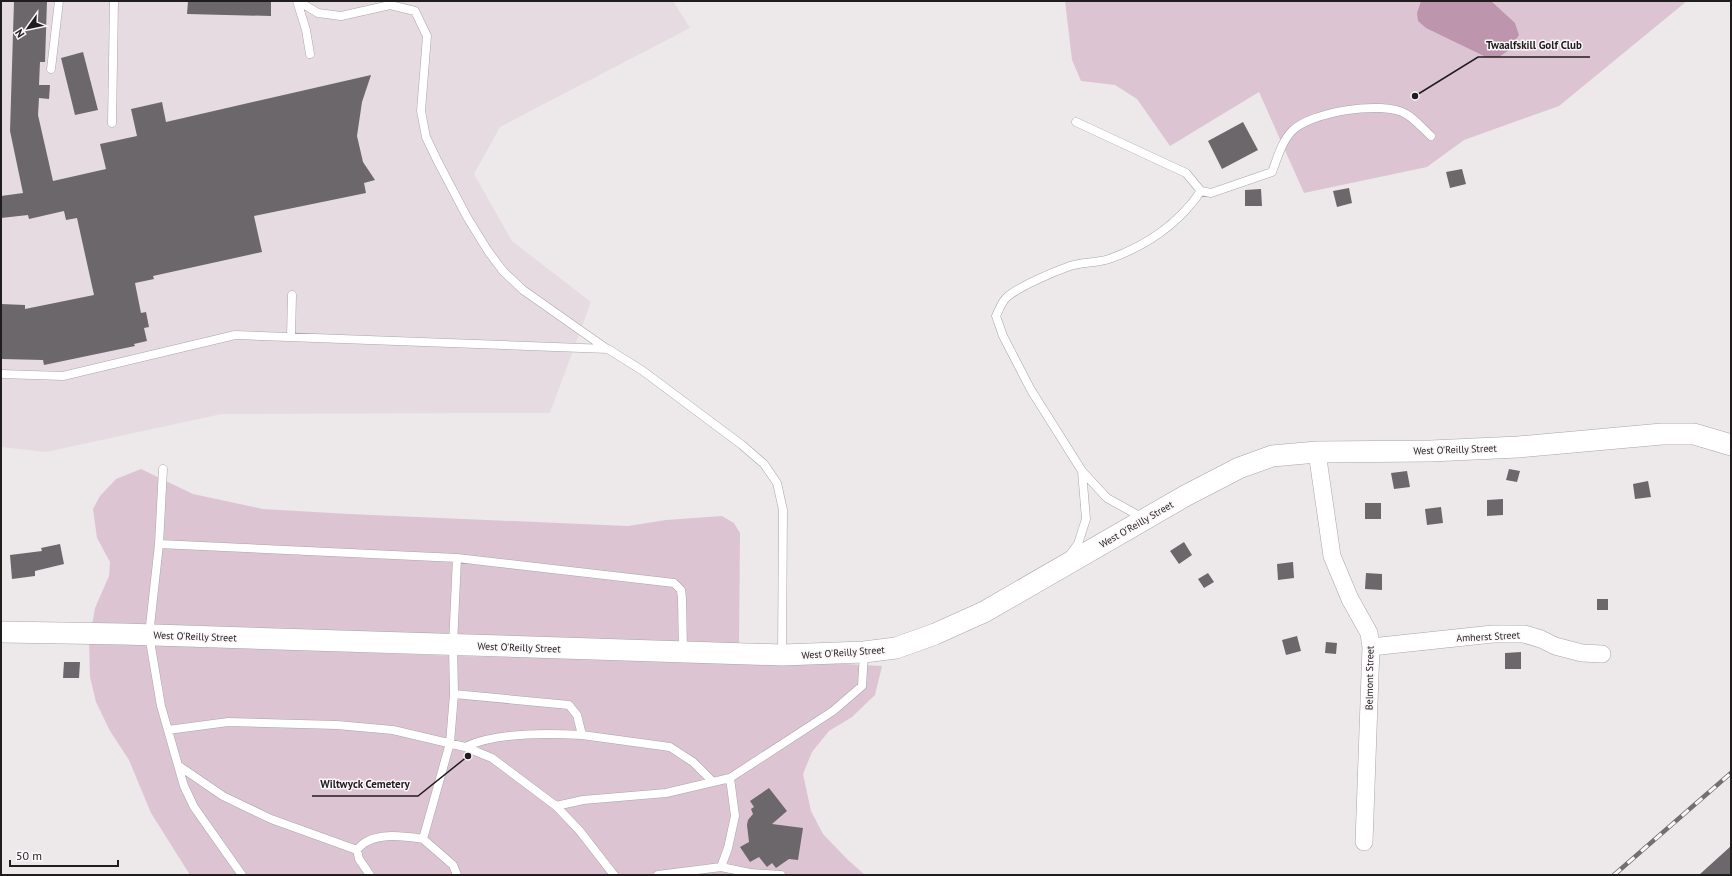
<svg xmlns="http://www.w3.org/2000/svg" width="1732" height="876" font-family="'PT Sans',sans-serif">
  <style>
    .built { fill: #e7dbe2 }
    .green { fill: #ddc4d3 }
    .water { fill: #bd96ae }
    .building { fill: #6b676a }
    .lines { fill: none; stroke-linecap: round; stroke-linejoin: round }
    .service-casing { stroke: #a9a5a7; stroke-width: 9 }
    .minor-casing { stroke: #a9a5a7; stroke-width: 18 }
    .tertiary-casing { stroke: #a9a5a7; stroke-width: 22 }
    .service { stroke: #fff; stroke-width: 8 }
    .minor { stroke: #fff; stroke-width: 17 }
    .tertiary { stroke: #fff; stroke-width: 21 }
    .rail-casing { stroke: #716f70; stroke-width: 4.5 }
    .rail { stroke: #fbf6f9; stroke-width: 3; stroke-dasharray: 9; stroke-linecap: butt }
    .labels { text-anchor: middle; stroke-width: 3; stroke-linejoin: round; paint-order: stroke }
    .street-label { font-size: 10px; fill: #1f1d1e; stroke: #fbf6f9 }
    .leader { fill: none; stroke: #1f1d1e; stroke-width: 1.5 }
    .callout-dot { fill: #1f1d1e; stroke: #fbf6f9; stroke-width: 1.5 }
    .callout-label { font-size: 11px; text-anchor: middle; font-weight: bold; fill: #1f1d1e; stroke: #fbf6f9; stroke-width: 3; stroke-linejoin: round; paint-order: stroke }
  </style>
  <rect width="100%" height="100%" fill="#ede9eb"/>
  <path class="built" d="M1 1H673L690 28 500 127 474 174 512 241 591 302 550 413 222 414 46 452 1 447Z"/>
  <path class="green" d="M1065 1H1687L1559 106 1464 140 1427 167 1304 193 1259 92 1170 146 1137 99 1115 85 1081 81 1072 60Z
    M141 469 193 494 263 509 349 514 628 526 666 520 722 516 734 523 740 533 739 645 92 625 95 608 109 576 110 562 97 538 93 509 100 496 116 479Z
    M89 642 460 656 846 664 882 666 875 695 852 717 829 731 812 752 803 774 811 811 823 834 847 859 865 875H190L151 813 129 760 110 731 96 702 90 677Z"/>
  <path class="water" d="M1421 1H1491L1515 23 1519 35 1509 50 1499 57H1486L1426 28 1418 21 1417 13Z"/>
  <path class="building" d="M14 1H47L45 62H40L39 85H50L49 99 39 98 38 115 53 181 106 169 100 144 137 136 131 109 162 102 166 122 371 75 362 102 357 136 363 162 375 180 364 183 366 193 254 216 262 252 153 276 154 279 135 283 141 313 146 312 149 327 144 328 147 341 134 344 135 346 44 365 43 360 1 359V304L25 305V309L94 295 77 218 66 220 64 211 29 219 28 215 1 218V196L23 193 10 131Z
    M188 1H271V16L187 14Z
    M83 52 98 110 75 115 61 58Z
    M1243 122 1258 150 1222 169 1208 141Z
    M1462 169 1466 184 1450 188 1446 172Z
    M1349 188 1352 203 1337 207 1333 191Z
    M1261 189 1262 206H1245V190Z
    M1509 469 1520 471 1517 482 1506 480Z
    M1407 471 1410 487 1394 489 1391 473Z
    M1648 481 1651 497 1635 499 1633 484Z
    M1503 499V515L1487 516V500Z
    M1365 503H1381V519H1365Z
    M1441 507 1443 523 1427 525 1425 509Z
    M1184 542 1192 555 1179 564 1170 551Z
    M60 544 64 564 35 571V576L12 579 10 555 42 551 41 548Z
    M1293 562 1294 578 1278 580 1277 564Z
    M1208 573 1214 582 1204 588 1198 579Z
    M1366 573 1382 574V590L1365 589Z
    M1597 599H1608V610H1597Z
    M1297 636 1301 651 1286 655 1282 640Z
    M1326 642 1337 643 1336 654 1325 653Z
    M1521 652V669H1505V653Z
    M64 662H80L79 678H63Z
    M769 788 787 811 772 824 803 828 798 860 789 859 776 868 772 863 767 867 759 857 750 862 740 847 749 842 747 825 748 820 753 814 751 809 754 807 750 801Z
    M1731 846V875H1699Z"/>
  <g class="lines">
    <g class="service-casing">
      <path id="service" d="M297 1 306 30 310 54
        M298 1 318 13 341 16 390 5 415 11 427 36 421 111 426 137 437 160 467 217 488 251 503 271 523 290 607 349
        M51 69 59 1
        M1076 122 1186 173 1201 191C1179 223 1146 246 1109 259 1097 263 1082 262 1070 266 1053 272 1020 286 1007 297 1002 301 999 310 996 316L1003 336 1031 390 1082 471 1107 498 1143 518
        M112 123 114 1
        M1201 191 1211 193 1272 172C1277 159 1282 141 1292 131 1311 112 1382 100 1406 114 1415 119 1423 129 1431 136
        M291 337 292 295
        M1 374 63 376 235 335 608 349 643 371 742 445 764 464 777 483 783 510 782 655
        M159 544 163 469
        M1069 556 1078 544 1086 519 1082 471
        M457 558 453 645 454 694 450 743 423 839 453 865 457 875
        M454 694 569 705 577 715 582 735 670 747 693 762 713 782
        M168 730 228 722 337 725 393 730 465 747 492 758 556 806 579 830 614 875
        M465 747C497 732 548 733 582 735
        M179 766 223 796 271 819 357 850C371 831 403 836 423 839
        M556 806 583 800 666 793 730 778 833 711 862 686 864 653
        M357 850 359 859 370 875
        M721 867 728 848 735 816 730 778
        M242 875 194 807 184 786 161 706 149 635 159 544 457 558 674 583 681 590 682 598 683 652
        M658 875 721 867 750 873 781 875"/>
    </g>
    <g class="minor-casing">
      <path id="minor" d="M1317 452 1332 556 1350 599 1369 633 1371 647 1364 842
        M1371 647 1493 634H1524L1541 639 1555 646 1582 653 1602 654"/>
    </g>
    <g class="tertiary-casing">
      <path id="tertiary" d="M1 632 123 634 782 655 864 652 896 648 935 634 984 612 1185 496 1239 468 1272 456 1317 452 1431 451 1518 447 1662 434H1694L1731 445"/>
    </g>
    <use href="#service" class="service"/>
    <use href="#minor" class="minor"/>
    <use href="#tertiary" class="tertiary"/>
    <g class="rail-casing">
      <path id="rail" d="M1614 875 1731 773"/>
    </g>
    <use href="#rail" class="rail"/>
  </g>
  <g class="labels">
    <g class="street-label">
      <text transform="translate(1455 449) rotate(-2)" y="4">West O'Reilly Street</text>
      <text transform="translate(1136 524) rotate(-30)" y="4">West O'Reilly Street</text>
      <text transform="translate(195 636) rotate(2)" y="4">West O'Reilly Street</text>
      <text transform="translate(1488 636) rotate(-3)" y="4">Amherst Street</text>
      <text transform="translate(519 647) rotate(2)" y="4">West O'Reilly Street</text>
      <text transform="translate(843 652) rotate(-4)" y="4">West O'Reilly Street</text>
      <text transform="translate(1369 678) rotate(-89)" y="4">Belmont Street</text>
    </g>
  </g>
  <path class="leader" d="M1415 96L1478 57H1590M468 756L418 796H312"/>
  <g class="callout-dot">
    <circle cx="1415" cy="96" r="4"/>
    <circle cx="468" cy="756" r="4"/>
  </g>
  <g class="callout-label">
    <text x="1534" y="49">Twaalfskill Golf Club</text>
    <text x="365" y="788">Wiltwyck Cemetery</text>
  </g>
  <rect width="1732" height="876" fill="none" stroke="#1f1d1e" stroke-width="4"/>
  <g transform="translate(28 28) rotate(237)" stroke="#fbf6f9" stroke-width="3" paint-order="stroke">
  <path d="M0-3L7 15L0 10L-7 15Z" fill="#1f1d1e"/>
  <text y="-6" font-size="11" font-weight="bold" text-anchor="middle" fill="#1f1d1e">N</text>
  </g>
  <path d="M10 860v6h108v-6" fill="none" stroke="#1f1d1e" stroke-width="2"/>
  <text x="16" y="860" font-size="12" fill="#1f1d1e" stroke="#fbf6f9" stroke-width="3" paint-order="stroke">50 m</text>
</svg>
